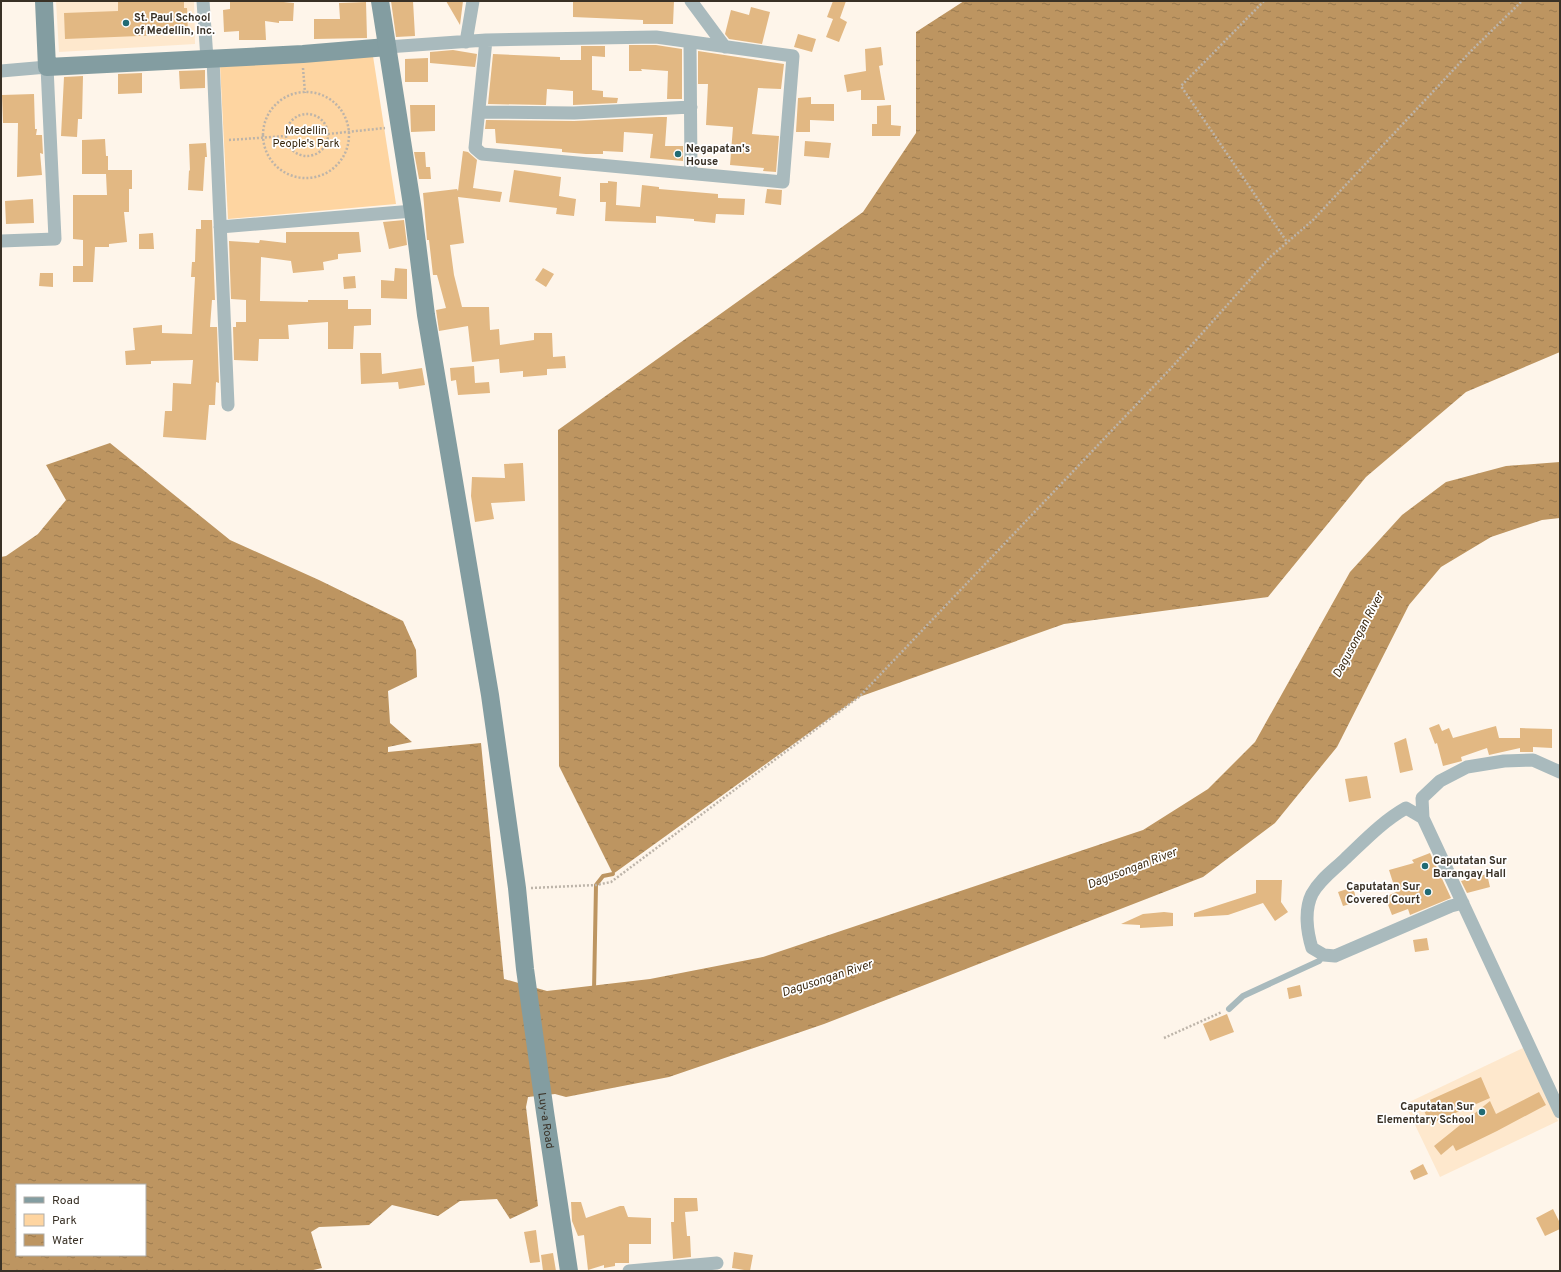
<svg xmlns="http://www.w3.org/2000/svg" width="1561" height="1272" font-family="Overpass,sans-serif">
  <style>
    .built { fill: #fee8cd }
    .green { fill: #fed5a1 }
    .water { fill: url(#water-ripples); fill-rule: evenodd }
    .lines { fill: none; stroke-linecap: round; stroke-linejoin: round }
    .stream { stroke: #bd9561; stroke-width: 4 }
    .building { fill: #e2b883 }
    .path { stroke: #bdb4a9; stroke-width: 2.5; stroke-dasharray: 2 2; stroke-linecap: butt }
    .lane { stroke: #a9babd; stroke-width: 6 }
    .street { stroke: #a9babd; stroke-width: 13 }
    .secondary { stroke: #839da1; stroke-width: 18 }
    .poi-dot { fill: #216b74; stroke: #fff; stroke-width: 1.5 }
    .labels { text-anchor: middle; stroke-width: 3.5; stroke-linejoin: round; paint-order: stroke }
    .poi-label { font-size: 11px; font-weight: bold; fill: #393126; stroke: #fff; text-anchor: start }
    .park-label { font-size: 11px; fill: #38270e; stroke: #fff }
    .street-label { font-size: 11px; fill: #393126; stroke: #fff }
    .water-label { font-size: 12px; font-style: italic; fill: #3d2b13; stroke: #fff }
  </style>
  <defs>
    <pattern id="water-ripples" width="26" height="14" patternUnits="userSpaceOnUse"><rect width="26" height="14" fill="#bd9561"/><path d="M2 4q2-2 4 0t4 0M15 11q2-2 4 0t4 0" fill="none" stroke="#9b7a50"/></pattern>
  </defs>
  <rect width="100%" height="100%" fill="#fef5ea"/>
  <path class="built" d="M56 1H194L195 44 59 52Z
    M1523 1048 1558 1121 1440 1177 1405 1104Z"/>
  <path class="green" d="M373 56 396 204 228 219 220 65Z"/>
  <path class="water" d="M964 1H1560V352L1466 392 1366 477 1268 597 1064 624 859 697 613 874 559 766 558 430 863 212 916 133V32Z
    M110 443 230 540 319 580 403 621 416 650 417 677 388 691 390 723 412 742 388 747V752L481 743 504 979 547 991 650 979 763 957 1143 830 1208 789 1255 742 1350 572 1402 515 1446 482 1506 466 1560 462V518L1542 520 1491 537 1441 567 1409 605 1337 747 1275 823 1203 877 824 1024 669 1077 566 1097 555 1094 528 1097 526 1107 538 1206 510 1219 497 1199 460 1201 438 1216 392 1205 369 1225 319 1227 311 1232 322 1268 309 1271H1V557L6 556 38 534 66 500 46 465ZM17 1185H145V1255H17Z"/>
  <g class="lines">
    <path class="stream" d="M594 991 596 885 603 876 613 874"/>
  </g>
  <path class="building" d="M118 1H184V8H187L188 34 65 39 64 13 118 11Z
    M230 1H273L294 3 293 21H279V23L265 21 266 40H239V31L224 32 223 10 230 9Z
    M391 1H413L415 36 396 37Z
    M446 1H463L460 25Z
    M573 1H674L673 24H643V20L573 17Z
    M833 1H846L840 18 847 22 839 42 826 37 833 19 827 17Z
    M366 2 367 38 314 39V19H340L339 3Z
    M751 7 770 12 762 44 729 39 725 34 731 10 749 15Z
    M798 34 816 39 812 52 794 47Z
    M629 45H656L682 49V99H667L668 71 641 69 642 71H629Z
    M581 46H605V57L592 56V90L603 91V97L618 98 617 103 573 105V91L547 89 546 105 488 104 493 54 560 57V60H581Z
    M881 47 883 65 879 66 885 100H861V90L847 92 844 75 866 71 865 49Z
    M453 50 477 54 475 67 430 63V52Z
    M698 51 784 64 781 89 758 88 752 134 779 136 776 172 763 171 764 168 730 165 733 127 706 125 708 84H698Z
    M428 58V82H405V59Z
    M205 70V88L180 89 179 71Z
    M142 73V93L118 94V74Z
    M83 76 82 119H78L77 137 61 136 64 77Z
    M34 94 35 129H37L36 135H42L43 154 40 153 42 175 17 177 18 123H3L2 95Z
    M811 97V104H834V121L810 120V132H796L798 98Z
    M410 105H435V131L411 132Z
    M891 105V125L901 126 900 136H872V124H877V106Z
    M659 117H667L665 146H683V161L650 158 653 134 624 132 623 152 603 151V154H586L562 152V149L496 143 495 129H485L486 120 574 121Z
    M105 139 106 156H108V170H132V189H129V212H124L127 242 109 244V247H95L93 282H73V266H83V240L73 239V195H107L106 174H82V140Z
    M805 141 831 143 829 158 804 156Z
    M206 143 207 157H205L203 191 188 190 189 170 190 171 189 144Z
    M463 151 468 152 477 160 473 188 502 192 500 202 458 197 464 243 450 245 454 275 462 307H489L490 330 499 329 500 345 534 340V333H552L553 357 565 356 566 368 547 369V375L523 377V371L500 373 499 359 472 362 468 326 439 331 436 310 446 308 437 275H433L429 240H427L423 193 457 189 458 191Z
    M414 152H425L426 167H430L431 179H419Z
    M514 170 561 177 559 196 576 199 574 216 556 214 557 208 509 202Z
    M608 181 617 182 616 205 640 207 642 185 659 187V189L718 194V198L745 199 744 215 716 214 715 223 694 221V219L656 216V223L605 221 606 202H600V183H608Z
    M767 189 782 190 781 205 765 203Z
    M33 199 34 223 6 224 5 201Z
    M201 220H212L215 300H212L210 327H217L219 383 216 382 215 405H209L206 440 163 437 165 411H172L173 383 191 384 193 360 151 361V364L126 365 125 351 135 350 133 328 162 325V333L192 334 195 277H191L192 262H195L196 229H201Z
    M404 220 407 245 389 249 383 222Z
    M286 232H359L361 252 338 254V259L323 262 324 270 293 273 291 261 261 257 260 301 308 302V300H348V309H371V325L354 326 353 349H328V322L288 325 289 339H259L258 361 234 360 233 327H236V322H246V300L231 299 229 241 259 243 260 240 286 243Z
    M153 233 154 249H139V234Z
    M395 268 407 269V299L381 298V280L394 281Z
    M543 268 554 274 546 287 535 280Z
    M40 273H53V287L39 286Z
    M355 276 356 288 344 289 343 277Z
    M360 353H381L382 374 422 368 425 385 399 389 398 382 361 384Z
    M474 366 475 383 489 382 490 393 458 395 456 380 451 381 450 368Z
    M523 463 525 501 491 503 494 519 475 522 471 496 472 477 505 478 504 464Z
    M1439 724 1442 731 1449 728 1453 738 1496 726 1499 738H1520V728L1552 729V748L1533 747V752H1520V748L1489 755 1487 748 1461 757 1462 761 1443 766 1437 743 1435 744 1429 728Z
    M1406 738 1413 770 1400 773 1394 743Z
    M1367 776 1371 798 1349 802 1345 779Z
    M1430 853 1451 898 1410 915 1408 909 1392 915 1385 897 1396 892 1389 870 1414 863 1412 860Z
    M1487 874 1490 887 1467 893 1461 881Z
    M1256 880H1282L1281 902 1288 912 1275 921 1263 903 1228 915 1194 917V913L1256 893Z
    M1353 887 1357 902 1343 906 1338 892Z
    M1164 912 1173 913V926L1140 928V925L1121 924 1143 914Z
    M1427 938 1429 950 1415 952 1413 940Z
    M1300 985 1302 996 1289 999 1287 988Z
    M1227 1014 1234 1032 1210 1041 1203 1024Z
    M1481 1077 1490 1098 1430 1124 1421 1104Z
    M1539 1092 1546 1105 1497 1131 1456 1151 1453 1145 1441 1155 1434 1146 1490 1101 1496 1114Z
    M1423 1164 1428 1174 1414 1180 1410 1171Z
    M674 1198H697L698 1211 685 1212 687 1236H690L691 1257 673 1259 671 1222H674Z
    M571 1202H581L586 1218 620 1206H624L628 1217 651 1218V1244H629V1263H615V1266L604 1268V1265L588 1270 584 1235 578 1236 572 1221Z
    M1553 1209 1560 1223V1229L1545 1236 1536 1218Z
    M536 1230 540 1262 530 1263 524 1232Z
    M734 1252 753 1255 750 1271 732 1268Z
    M553 1253 556 1271H543L541 1255Z"/>
  <g class="lines">
    <path class="path" d="M1264 1 1181 86 1287 242
      M303 68 305 93
      M263 135a43 43 0 1 1 86 0a43 43 0 1 1-86 0Z
      M286 135a21 21 0 1 1 42 0a21 21 0 1 1-42 0Z
      M328 134 385 128
      M229 140 286 136
      M531 888 596 885 611 882 859 697 1173 366 1269 258 1313 220 1471 51 1522 1
      M1164 1038 1222 1012"/>
    <path class="lane" d="M1229 1009 1243 996 1319 961 1324 955"/>
    <path class="street" d="M203 1 207 59
      M691 1 725 47
      M466 42 473 1
      M690 42 691 173
      M387 47 486 40 656 37 793 56 783 182 482 154 475 148 486 40
      M213 59 228 405
      M1 71 47 67 55 239 1 241
      M479 112 574 113 691 107
      M220 227 413 211
      M1560 772 1533 760 1504 761 1467 767 1440 781 1422 798 1423 818 1560 1112
      M1423 818 1406 808C1383 821 1365 840 1346 858 1335 869 1320 879 1312 894 1304 910 1307 932 1312 948L1324 955 1335 956 1451 906 1463 903
      M629 1271 717 1263"/>
    <g class="secondary">
      <path d="M44 1 47 67 303 54 387 47"/>
      <path id="s1" d="M380 1 413 211 426 315 490 695 517 888 525 969 545 1112 569 1271"/>
    </g>
  </g>
  <g class="poi-dot">
    <circle cx="126" cy="23" r="4"/>
    <circle cx="678" cy="154" r="4"/>
    <circle cx="1425" cy="866" r="4"/>
    <circle cx="1428" cy="892" r="4"/>
    <circle cx="1482" cy="1112" r="4"/>
  </g>
  <g class="labels">
    <g class="poi-label">
      <text x="134" y="21">St. Paul School<tspan x="134" dy="13">of Medellin, Inc.</tspan></text>
      <text x="686" y="152">Negapatan's<tspan x="686" dy="13">House</tspan></text>
      <text x="1433" y="864">Caputatan Sur<tspan x="1433" dy="13">Barangay Hall</tspan></text>
      <text x="1420" y="890" text-anchor="end">Caputatan Sur<tspan x="1420" dy="13">Covered Court</tspan></text>
      <text x="1474" y="1110" text-anchor="end">Caputatan Sur<tspan x="1474" dy="13">Elementary School</tspan></text>
    </g>
    <g class="park-label">
      <text x="306" y="134">Medellin<tspan x="306" dy="13">People's Park</tspan></text>
    </g>
    <g class="street-label">
      <text dy="4" stroke="none"><textPath href="#s1" startOffset="1132">Luy-a Road</textPath></text>
    </g>
    <g class="water-label">
      <text transform="translate(1358 635) rotate(-62)" y="4">Dagusongan River</text>
      <text transform="translate(1132 868) rotate(-21)" y="4">Dagusongan River</text>
      <text transform="translate(827 978) rotate(-18)" y="4">Dagusongan River</text>
    </g>
  </g>
  <rect width="1561" height="1272" fill="none" stroke="#393126" stroke-width="4"/>
  <rect x="16" y="1184" width="130" height="72" fill="#ffffff" stroke="#b0ada8"/>
  <rect x="24" y="1197" width="20" height="6" fill="#839da1" stroke="#b0ada8"/>
  <text x="52" y="1204" font-size="12" fill="#393126">Road</text>
  <rect x="24" y="1214" width="20" height="12" fill="#fed5a1" stroke="#b0ada8"/>
  <text x="52" y="1224" font-size="12" fill="#393126">Park</text>
  <rect x="24" y="1234" width="20" height="12" fill="url(#water-ripples)" stroke="#b0ada8"/>
  <text x="52" y="1244" font-size="12" fill="#393126">Water</text>
</svg>
